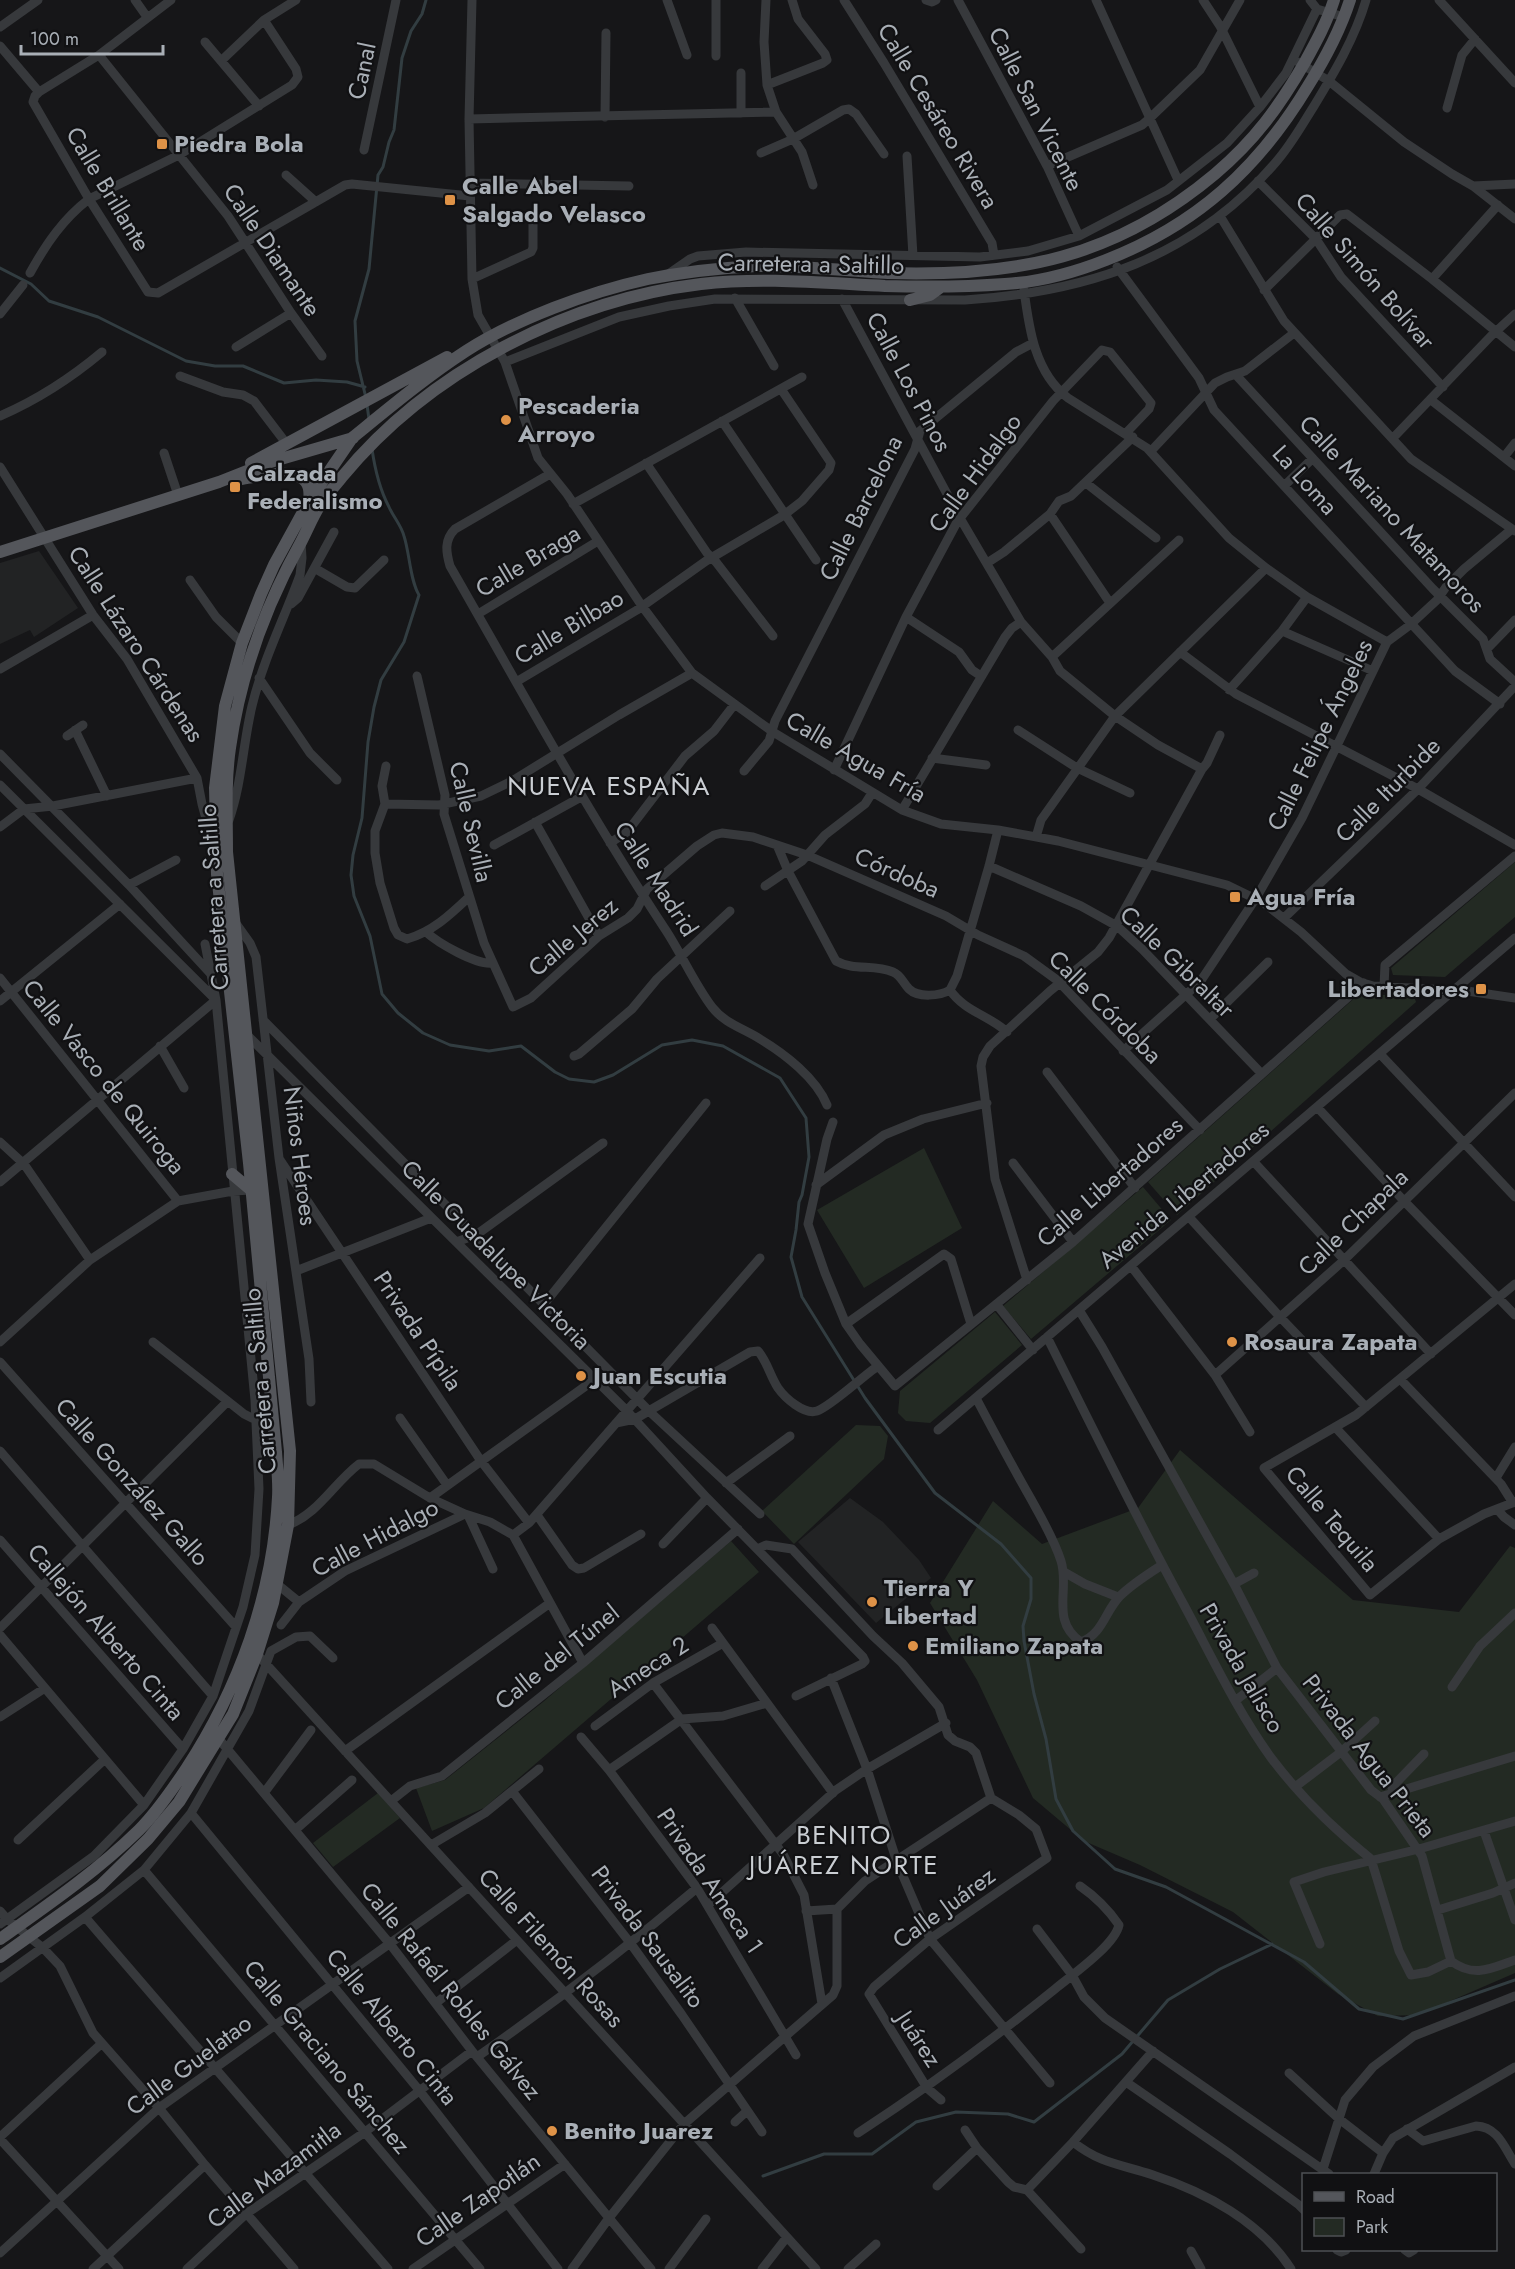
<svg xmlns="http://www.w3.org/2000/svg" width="1515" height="2269" font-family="Jost,sans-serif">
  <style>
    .built { fill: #222324 }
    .green { fill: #232a23 }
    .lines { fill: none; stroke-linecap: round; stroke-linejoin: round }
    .stream { stroke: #323d41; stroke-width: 3 }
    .minor { stroke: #37393c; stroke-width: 9 }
    .major { stroke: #54565b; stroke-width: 12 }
    .poi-dot { fill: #de9247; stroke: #111113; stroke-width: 2 }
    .labels { text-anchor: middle; stroke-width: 4.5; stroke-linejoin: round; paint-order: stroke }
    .street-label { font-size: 24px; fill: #a9afb6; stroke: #111113 }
    .poi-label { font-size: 24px; font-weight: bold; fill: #a9afb6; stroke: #111113; text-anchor: start }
    .neighbourhood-label { font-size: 26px; letter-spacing: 1.5px; fill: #caced3; stroke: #111113 }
  </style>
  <rect width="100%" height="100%" fill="#161618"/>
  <path class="built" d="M39 551 78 608 34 637 30 630 0 644V563Z
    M850 1498 883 1522 919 1560 931 1578 876 1623 798 1542Z"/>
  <path class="green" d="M1515 862V917L1445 977 1393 975 1391 968Z
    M1359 994 1414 996 1416 1002 1177 1215 1148 1182Z
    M924 1148 962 1228 864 1288 817 1210Z
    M1143 1187 1171 1220 1031 1339 1003 1306Z
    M995 1312 1022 1345 930 1423 906 1421 898 1413 900 1391Z
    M856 1425 880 1426 888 1436 884 1459 794 1544 762 1511Z
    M1180 1450 1353 1600 1459 1612 1510 1546 1515 1548V1973L1418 2015 1378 2016 1338 1994 1233 1912 1140 1865 1084 1841 1033 1798 977 1680 930 1603 993 1501 1042 1544 1138 1508Z
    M731 1541 759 1572 484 1808 432 1831 416 1788 445 1780 543 1702Z
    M378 1793 400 1818 333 1867 313 1843Z"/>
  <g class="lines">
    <path class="stream" d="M0 268 31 284 49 301 98 317 186 361 215 366H243L284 383 316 380 347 382 365 387
      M366 398 357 361 355 321 369 269 378 175 383 167 389 142 394 130 402 58 411 31 422 14 426 0
      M367 405 369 419
      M372 449C375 470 379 488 389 507 394 518 401 525 404 536 410 555 410 580 419 595L404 642 381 680 374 707 368 742 362 818 353 855 351 875 354 896 370 936 382 994 398 1013 423 1033 450 1045 489 1051 521 1046 555 1072 569 1079 594 1082 613 1075 662 1045 692 1040 723 1046 780 1078 806 1118 809 1157 802 1195 799 1202 796 1230 791 1257 802 1297 865 1398 935 1493 1001 1544 1031 1578V1599L1023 1626 1024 1641 1034 1694 1046 1739 1056 1799 1073 1831 1115 1869 1166 1887 1304 1962 1359 2009 1403 2019 1515 1980
      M763 2176 824 2154H872L916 2122 956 2112 1008 2114 1034 2122 1122 2054 1168 2000 1220 1969 1272 1944"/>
    <path class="minor" d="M135 0 147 17
      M171 0 99 55 39 92 35 96 33 102 89 199 148 292 158 293 345 185 352 184 470 196
      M472 0 469 119 472 279 478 315 505 362 538 458 567 494 642 606 692 673 773 732 902 810 941 824 998 830 1058 841 1227 885 1264 903 1301 932 1346 974 1360 982 1373 986 1467 991 1515 998
      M667 0 687 55
      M716 0V56
      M766 0 764 42 767 85 776 112 802 152 813 185
      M844 0 884 63 992 243 994 255
      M926 0 932 2 936 0
      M958 0 1047 166 1079 236
      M1096 0 1178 180
      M1203 0 1220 26 1260 107
      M1310 0 1317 9 1344 17
      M1439 0 1515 83
      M0 27 38 0
      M205 42 259 106
      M0 46 39 92
      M99 55 228 216 291 313 322 356
      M221 61 264 20 296 0
      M1298 62 1329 81 1404 142 1452 174 1473 186 1515 219
      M741 73V113
      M767 85 823 63 827 60 825 54 798 19 792 0
      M1447 108 1462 55 1475 39
      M605 117 606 33
      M469 119 776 112
      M364 150 396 0
      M761 153 793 139 843 110 849 109 856 114 884 154
      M907 156 913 256
      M1047 166 1142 125 1149 119 1200 70 1240 0
      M286 175 316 202
      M1258 181 1316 239 1341 277 1443 387
      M470 183 629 186
      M1473 186 1515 184
      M1220 216 1284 321 1411 459 1515 531
      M1117 267 1199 378 1214 410 1455 671 1500 704
      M30 273C46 244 63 219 89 199L179 155 292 85 298 77 296 69 264 20
      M667 275 690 259 698 256 746 252 980 257 1028 251 1079 236 1167 190 1227 143 1260 107 1286 73 1317 9
      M472 279 531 252 533 248V216
      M1432 279 1498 205
      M1024 290C1029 329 1035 373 1068 398L1147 448 1229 538 1266 568 1307 597 1387 642
      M1264 290 1340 215 1347 214 1432 279 1515 347
      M735 298 774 366
      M842 299 960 518 1021 622 1052 657 1060 671 1115 716 1158 745 1202 769
      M0 314 23 285
      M236 347 291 313
      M505 362 619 317 669 306 715 299 965 300C1087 292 1194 258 1276 162 1291 145 1302 125 1314 106 1334 73 1355 38 1366 0
      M1236 375 1433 589 1483 639 1490 659 1515 682
      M180 376 223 392 243 395 254 401 286 443
      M1431 400 1515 466
      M0 416C37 400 71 378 102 352
      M722 421 816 560
      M1393 438 1491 336 1515 314
      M1151 451 1215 383 1227 377 1245 371 1294 333
      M164 453 178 495
      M1504 457 1515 443
      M646 463 707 553 716 562 773 636
      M0 467 93 615 127 659 197 778 202 804 213 844
      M550 474 455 529C444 540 446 552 450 566 520 688 587 811 665 929 681 953 695 985 712 1007 725 1024 743 1028 760 1039 785 1054 816 1078 827 1105
      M1086 483 1156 538
      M1284 486 1312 459
      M573 504 802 377
      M1050 514 1110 603
      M987 563 1004 552 1050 514 1059 501 1071 496 1133 437
      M316 569 347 587 355 588 384 560
      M190 580 216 617 242 643
      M291 604 298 598 334 532
      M478 614 598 541
      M906 617 959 652 972 670 981 676
      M1282 631 1373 671
      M1488 648 1515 620
      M1180 652 1236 694 1418 789 1515 845
      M1052 657 1179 540
      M0 669 93 615
      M417 676 445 795 444 814 484 943 513 1007 531 998 599 936 628 918 637 909 647 889 697 846 714 835 722 833 753 837 807 855 946 916 978 935 1024 956 1057 980 1200 1130
      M259 678 310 753 337 780
      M516 682 637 610 706 561 784 515 802 501 829 470 831 463 781 389
      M1229 690 1282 631 1307 597
      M75 730 107 796
      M1018 730 1077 768 1130 793
      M67 736 83 725
      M0 754 129 885 210 973
      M932 758 986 765
      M386 766 382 786 385 804 375 831V853L380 883 394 928 398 935 407 939C432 932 450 915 469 897
      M834 770 906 617 957 522 1053 401 1102 350 1110 352 1151 403 1149 409 1126 433
      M744 771 769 741 775 721 915 449 920 431 1016 352 1033 343
      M0 785 216 1000
      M385 804 439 805 481 796 512 781 619 715 692 673
      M902 810 1005 637 1012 628 1021 622
      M229 820C242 783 243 743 252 706 263 660 284 619 300 575L302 558 301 542
      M535 822 599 936
      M0 827 24 809 53 806 197 778
      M1036 837 1041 820 1115 716 1266 568
      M610 843 627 832 685 756 714 731 734 705
      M494 845 581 797
      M777 845 788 871 836 961C854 971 874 964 893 972 901 975 903 983 909 989 918 998 940 996 950 990
      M989 866 1081 906 1117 926 1142 949 1261 1073
      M129 885 176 860
      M765 886 802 861 825 835 865 804 872 793
      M1284 918 1418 789 1515 686
      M235 922 250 943 256 957 279 1158 309 1359 311 1402
      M426 932C438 943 476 965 492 963
      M0 978 178 1201
      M1384 986 1385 965 1515 856
      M950 990 957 976 989 866 998 830
      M950 990C964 1011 990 1016 1007 1032
      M0 1001 120 904
      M1210 1019 1268 962
      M263 1020 650 1412 760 1514
      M246 1034 627 1411 707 1498 863 1657 865 1661 862 1664 796 1696
      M160 1046 184 1088
      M1123 1051 1200 982 1256 898 1302 818 1387 642 1410 625 1437 600 1446 587 1464 569 1512 529
      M1380 1054 1515 1197
      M574 1056 579 1054 632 1009 657 979 730 911
      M1047 1072 1135 1188
      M1317 1107 1404 1201 1515 1315
      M833 1122 827 1139 808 1224 825 1273 846 1324 860 1344 895 1386 1073 1242 1364 983
      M0 1142 24 1164 90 1260
      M280 1160 481 1461 529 1523
      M1254 1162 1431 1354
      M1013 1163 1073 1242
      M0 1182 216 1000
      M816 1185 884 1135 923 1119 987 1103
      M1189 1217 1280 1317 1366 1407
      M456 1242 476 1235 603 1143
      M1131 1266 1215 1375 1250 1432
      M296 1271 431 1218
      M1027 1280 995 1179 981 1066 983 1057 990 1046 1050 991 1098 952 1109 938 1202 769 1207 763 1220 735
      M1515 1284 1356 1415 1264 1468 1370 1595 1439 1539 1484 1514 1515 1502
      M545 1303 706 1103
      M997 1305 1033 1350
      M1079 1310 1102 1347 1234 1584 1277 1668 1371 1790 1383 1799 1422 1856 1451 1961
      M846 1324 944 1254 951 1259 971 1324
      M1047 1337C1092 1427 1136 1517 1184 1605 1212 1657 1237 1711 1272 1759 1300 1796 1335 1830 1371 1859
      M0 1342 90 1260 178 1201 233 1191 251 1190
      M153 1342 244 1414 256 1420 274 1423
      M0 1362 236 1627
      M1215 1375 1343 1261 1515 1093
      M1400 1379 1501 1484 1513 1503
      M976 1398C994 1432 1012 1466 1031 1499 1042 1519 1054 1539 1061 1561 1070 1589 1050 1621 1081 1642 1103 1634 1105 1611 1120 1596 1132 1584 1148 1574 1162 1565
      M400 1418 447 1485
      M616 1423 635 1419 750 1352 758 1351C767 1361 770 1376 778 1388 785 1398 804 1415 817 1411 830 1407 863 1376 878 1366
      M1335 1427 1439 1539
      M938 1430 1515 938
      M0 1451 213 1696
      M1496 1478 1515 1447
      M726 1483 790 1436
      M430 1498 594 1380
      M1497 1509 1504 1517 1515 1525
      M468 1515 493 1569
      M537 1515 572 1565 578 1569 584 1568 641 1534
      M288 1525C318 1514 334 1483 359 1464H374L430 1498 465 1514 490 1522 513 1535 583 1663
      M513 1535 529 1523 760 1258
      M0 1540 183 1749
      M663 1544 707 1498
      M757 1549 766 1545 792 1549 873 1636 902 1663 939 1707 948 1735 955 1741 970 1747 976 1753 991 1798
      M1064 1572 1085 1584 1118 1597
      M277 1584 299 1602
      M1234 1584 1254 1573
      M281 1625 299 1602 345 1571 465 1514
      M0 1628 227 1402
      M712 1628 833 1793
      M0 1635 144 1805
      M257 1654 816 2269
      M831 1678 867 1769 897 1862 930 1939 1050 2083
      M653 1683 783 1854 804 1895 822 2004
      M1452 1687 1480 1646 1515 1613
      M1235 1701 1277 1668
      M0 1717 45 1688
      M595 1726 653 1683 723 1643
      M581 1737 609 1770 697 1888 796 2055
      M218 1738 390 1944 472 2051 651 2269
      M345 1751 550 1603
      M609 1770 682 1719 723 1716 767 1703
      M1295 1787 1341 1752 1375 1721
      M512 1791 631 1944 682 2015 762 2132
      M264 1793 311 1730
      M1393 1793 1392 1787 1424 1754
      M1380 1797 1515 1756
      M391 1801 410 1786 442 1776 583 1663 738 1529
      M191 1813 419 2090 558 2269
      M295 1830 352 1780
      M1484 1831 1515 1920
      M18 1840 105 1759
      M431 1845 485 1813 539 1769
      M1371 1859 1399 1951 1411 1975 1428 1972 1451 1961
      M144 1870 480 2269
      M708 1905 836 1790 867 1769 946 1723
      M1438 1910 1493 1893 1515 1883
      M0 1911 7 1919 43 1948 60 1966 93 2033 159 2108 205 2165 294 2269
      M806 1911 837 1909
      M85 1917 388 2269
      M0 1924 94 1856 144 1805 183 1749 213 1696 243 1607 255 1555 259 1489 255 1400 216 1000 205 944
      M1037 1929 1072 1975 1084 1997 1105 2018 1329 2174
      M1320 1944 1294 1882 1324 1872 1419 1849 1515 1821
      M1451 1961C1474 1978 1490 1969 1515 1960
      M0 1978 85 1917 144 1870 191 1813 249 1711 271 1651 296 1637 310 1636 333 1658
      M436 2003 517 1940
      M477 2057C554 2003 625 1949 697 1888
      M1289 2073 1338 2118 1383 2153
      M1126 2082 1230 2154 1299 2205 1304 2210
      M941 2100 927 2088 869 1994 874 1987 930 1939 1047 1858 1036 1829 1019 1815 991 1798
      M735 2122 747 2111
      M1407 2129 1423 2141 1476 2126C1498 2127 1504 2147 1515 2164
      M965 2130 977 2148 1008 2182 1014 2187 1027 2190 1081 2249
      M858 2133C927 2088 992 2040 1055 1989 1072 1975 1115 1945 1119 1925 1108 1909 1096 1897 1080 1886
      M0 2137 101 2044
      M0 2139 119 2269
      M1073 2142C1101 2164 1120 2164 1153 2175 1205 2192 1261 2222 1291 2269
      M1323 2169 1345 2100 1373 2067 1414 2036 1515 1996
      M1374 2174 1383 2153 1393 2138 1515 2067
      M937 2186 977 2148
      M1027 2190 1073 2142 1153 2051
      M1337 2250 1341 2252 1346 2250
      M1405 2250 1409 2253 1414 2250
      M1191 2251 1201 2269
      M0 2253 159 2108 469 1887
      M93 2269 205 2165
      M187 2269 246 2214 365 2132 472 2051
      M413 2269 565 2164
      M572 2269 609 2218 684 2124 833 1995 837 1986V1909L865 1881 991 1798
      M669 2269 706 2219
      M762 2269 787 2237
      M848 2269 876 2244"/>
    <path class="major" d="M910 300 930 295 941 287
      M251 463 447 357
      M241 479C263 476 315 461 309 500
      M0 552 219 482 267 463 353 438
      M232 1174 251 1190
      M0 1939C48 1905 96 1872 139 1830 157 1812 172 1790 186 1769 239 1688 273 1595 278 1497 279 1482 277 1467 276 1452L249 1163 217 874 215 788 225 706 242 643 261 594 274 565 309 501 352 438C389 408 426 377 466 351 516 319 589 292 648 279 683 272 720 268 756 266 800 265 845 271 888 273 1017 277 1115 258 1215 174 1255 140 1279 107 1305 62 1316 42 1327 22 1334 0
      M0 1957 100 1886 148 1839 179 1802 233 1714 257 1654 273 1603 288 1525 290 1451 227 852C227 817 225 782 230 748 240 677 265 607 300 544 307 531 313 515 322 502 328 493 336 485 342 477 428 372 567 300 701 284 762 277 823 283 885 286 925 287 965 287 1005 284 1040 282 1073 273 1106 260 1196 225 1258 169 1308 86 1325 59 1340 31 1350 0"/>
  </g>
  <g class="poi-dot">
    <rect x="156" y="138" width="12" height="12" rx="3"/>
    <rect x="444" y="194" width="12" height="12" rx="3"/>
    <circle cx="506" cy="420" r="6"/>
    <rect x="229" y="481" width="12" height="12" rx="3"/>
    <rect x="1229" y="891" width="12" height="12" rx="3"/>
    <rect x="1475" y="983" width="12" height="12" rx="3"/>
    <circle cx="1232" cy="1342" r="6"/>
    <circle cx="581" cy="1376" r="6"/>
    <circle cx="872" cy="1602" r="6"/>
    <circle cx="913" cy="1646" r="6"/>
    <circle cx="552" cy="2131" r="6"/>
  </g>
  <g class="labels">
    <g class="street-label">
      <text transform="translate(362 71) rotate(-78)" y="8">Canal</text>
      <text transform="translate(1036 109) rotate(63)" y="8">Calle San Vicente</text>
      <text transform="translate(938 116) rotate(59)" y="8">Calle Cesáreo Rivera</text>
      <text transform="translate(108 189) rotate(59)" y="8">Calle Brillante</text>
      <text transform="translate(272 250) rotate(56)" y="8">Calle Diamante</text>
      <text transform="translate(811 264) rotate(1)" y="8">Carretera a Saltillo</text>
      <text transform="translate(1365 271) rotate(49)" y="8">Calle Simón Bolívar</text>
      <text transform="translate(909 382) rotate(62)" y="8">Calle Los Pinos</text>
      <text transform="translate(975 473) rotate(-54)" y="8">Calle Hidalgo</text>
      <text transform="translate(1305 480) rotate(48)" y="8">La Loma</text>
      <text transform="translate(861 508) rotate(-64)" y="8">Calle Barcelona</text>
      <text transform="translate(1392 514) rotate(47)" y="8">Calle Mariano Matamoros</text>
      <text transform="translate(528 561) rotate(-31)" y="8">Calle Braga</text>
      <text transform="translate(569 627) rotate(-31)" y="8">Calle Bilbao</text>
      <text transform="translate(136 644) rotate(57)" y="8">Calle Lázaro Cárdenas</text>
      <text transform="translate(1320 735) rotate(-64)" y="8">Calle Felipe Ángeles</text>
      <text transform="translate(856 757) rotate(30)" y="8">Calle Agua Fría</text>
      <text transform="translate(1388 790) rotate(-45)" y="8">Calle Iturbide</text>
      <text transform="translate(471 822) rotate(77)" y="8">Calle Sevilla</text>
      <text transform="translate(897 873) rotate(24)" y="8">Córdoba</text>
      <text transform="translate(656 879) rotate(57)" y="8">Calle Madrid</text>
      <text transform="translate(214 897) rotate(-94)" y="8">Carretera a Saltillo</text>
      <text transform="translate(573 937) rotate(-40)" y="8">Calle Jerez</text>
      <text transform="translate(1177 962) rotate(44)" y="8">Calle Gibraltar</text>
      <text transform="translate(1105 1007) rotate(45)" y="8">Calle Córdoba</text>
      <text transform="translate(104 1077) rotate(51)" y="8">Calle Vasco de Quiroga</text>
      <text transform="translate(300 1156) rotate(83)" y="8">Niños Héroes</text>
      <text transform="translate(1110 1182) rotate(-41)" y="8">Calle Libertadores</text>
      <text transform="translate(1184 1195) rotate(-40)" y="8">Avenida Libertadores</text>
      <text transform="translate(1353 1222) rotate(-44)" y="8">Calle Chapala</text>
      <text transform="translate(496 1255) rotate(45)" y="8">Calle Guadalupe Victoria</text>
      <text transform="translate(418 1331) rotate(56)" y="8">Privada Pípila</text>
      <text transform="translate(260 1381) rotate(-95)" y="8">Carretera a Saltillo</text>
      <text transform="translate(132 1482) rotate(48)" y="8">Calle González Gallo</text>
      <text transform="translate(1332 1519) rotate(50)" y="8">Calle Tequila</text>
      <text transform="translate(375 1538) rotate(-28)" y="8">Calle Hidalgo</text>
      <text transform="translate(106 1632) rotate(49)" y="8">Callejón Alberto Cinta</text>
      <text transform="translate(557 1657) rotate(-39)" y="8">Calle del Túnel</text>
      <text transform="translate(648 1667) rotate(-33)" y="8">Ameca 2</text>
      <text transform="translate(1242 1668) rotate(60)" y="8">Privada Jalisco</text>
      <text transform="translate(1369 1756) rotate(52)" y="8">Privada Agua Prieta</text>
      <text transform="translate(710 1881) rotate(56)" y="8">Privada Ameca 1</text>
      <text transform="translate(944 1908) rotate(-36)" y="8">Calle Juárez</text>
      <text transform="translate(648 1937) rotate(53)" y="8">Privada Sausalito</text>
      <text transform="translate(551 1948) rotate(48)" y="8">Calle Filemón Rosas</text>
      <text transform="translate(451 1991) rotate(51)" y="8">Calle Rafaél Robles Gálvez</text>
      <text transform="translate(392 2027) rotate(51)" y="8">Calle Alberto Cinta</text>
      <text transform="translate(919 2039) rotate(57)" y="8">Juárez</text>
      <text transform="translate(327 2057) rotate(50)" y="8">Calle Graciano Sánchez</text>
      <text transform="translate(189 2065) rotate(-37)" y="8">Calle Guelatao</text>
      <text transform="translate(274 2175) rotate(-37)" y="8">Calle Mazamitla</text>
      <text transform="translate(478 2200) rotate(-35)" y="8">Calle Zapotlán</text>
    </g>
    <g class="poi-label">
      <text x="174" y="152">Piedra Bola</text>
      <text x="462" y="194">Calle Abel<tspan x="462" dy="28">Salgado Velasco</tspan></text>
      <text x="518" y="414">Pescaderia<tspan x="518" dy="28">Arroyo</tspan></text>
      <text x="247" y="481">Calzada<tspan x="247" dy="28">Federalismo</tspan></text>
      <text x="1247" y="905">Agua Fría</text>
      <text x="1469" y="997" text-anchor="end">Libertadores</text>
      <text x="1244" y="1350">Rosaura Zapata</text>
      <text x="593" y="1384">Juan Escutia</text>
      <text x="884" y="1596">Tierra Y<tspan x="884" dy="28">Libertad</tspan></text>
      <text x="925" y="1654">Emiliano Zapata</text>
      <text x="564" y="2139">Benito Juarez</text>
    </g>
    <g class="neighbourhood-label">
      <text x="609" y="795">NUEVA ESPAÑA</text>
      <text x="844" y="1844">BENITO<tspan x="844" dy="30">JUÁREZ NORTE</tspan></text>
    </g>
  </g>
  <rect x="1302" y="2173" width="195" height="78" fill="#111113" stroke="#4e5054" stroke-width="1.5"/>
  <rect x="1314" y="2192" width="30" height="9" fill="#54565b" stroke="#4e5054" stroke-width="1.5"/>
  <text x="1356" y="2203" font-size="18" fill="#a9afb6">Road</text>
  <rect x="1314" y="2218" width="30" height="18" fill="#232a23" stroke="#4e5054" stroke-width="1.5"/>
  <text x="1356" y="2233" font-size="18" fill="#a9afb6">Park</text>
  <path d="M21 45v9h142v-9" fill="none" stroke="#a9afb6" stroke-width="3"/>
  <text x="30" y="45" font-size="18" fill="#a9afb6" stroke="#111113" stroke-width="4.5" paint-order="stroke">100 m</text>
</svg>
